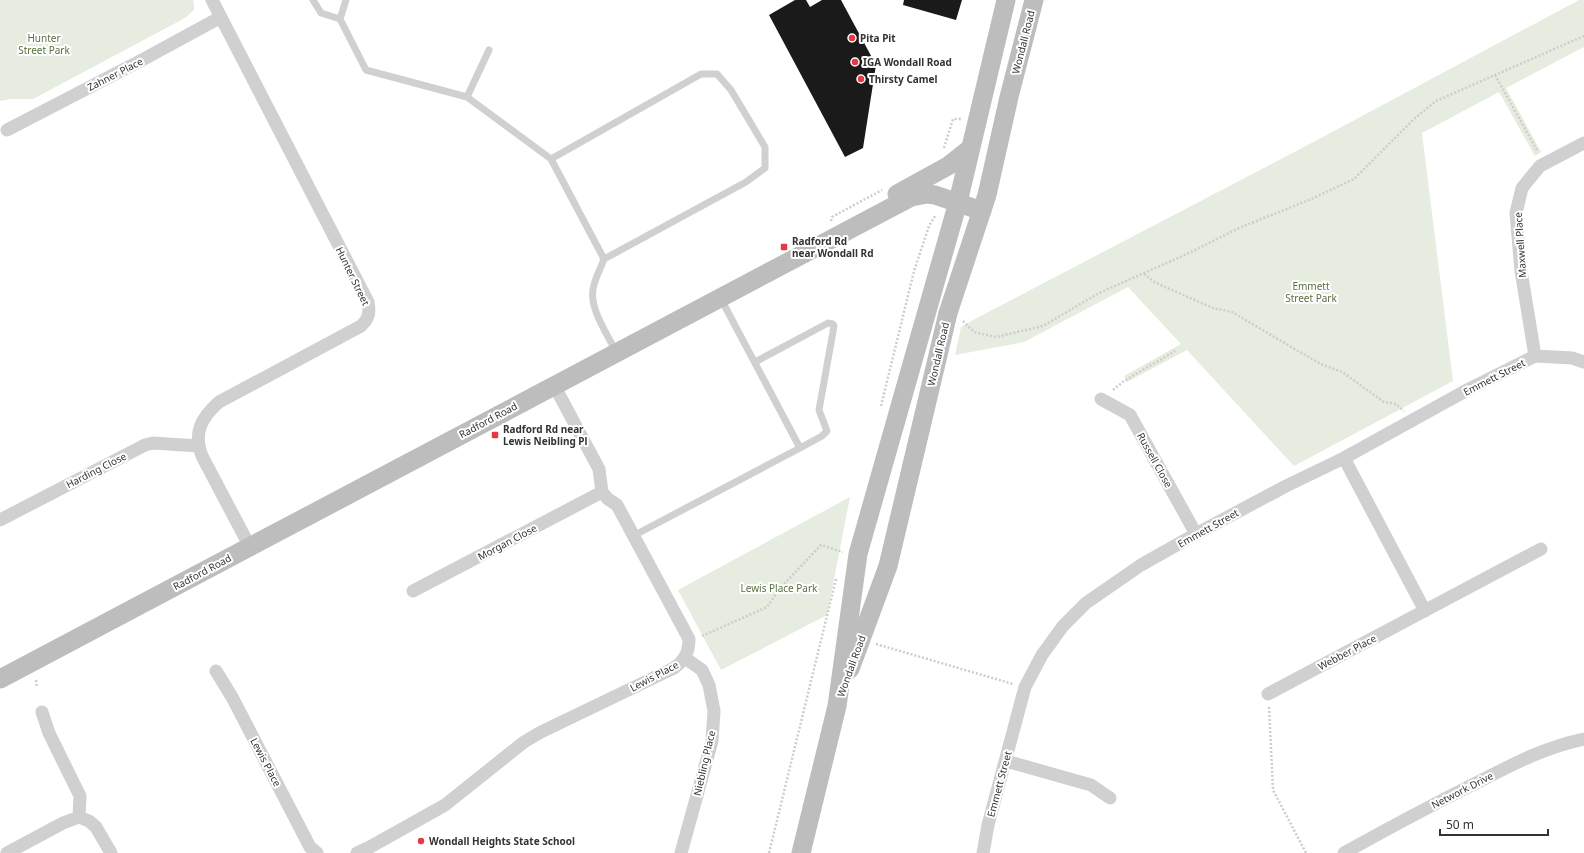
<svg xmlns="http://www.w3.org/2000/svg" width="1584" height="853" font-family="'Noto Sans',sans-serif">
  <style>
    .green { fill: #e6ecdf }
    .building { fill: #1a1a1a }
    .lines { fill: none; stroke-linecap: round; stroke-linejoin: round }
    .path { stroke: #cdcdcd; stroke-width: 2.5; stroke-dasharray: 2 2; stroke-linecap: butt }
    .lane { stroke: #d0d0d0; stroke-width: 7 }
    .street { stroke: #d0d0d0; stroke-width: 13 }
    .secondary { stroke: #bdbdbd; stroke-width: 19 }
    .poi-dot { fill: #e63946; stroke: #fff; stroke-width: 1.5 }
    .labels { text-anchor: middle; stroke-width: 4; stroke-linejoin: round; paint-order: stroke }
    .park-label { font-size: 10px; fill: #56703f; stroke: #fff }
    .poi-label { font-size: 10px; font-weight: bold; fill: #333; stroke: #fff; text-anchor: start }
    .street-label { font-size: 10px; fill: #333; stroke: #fff }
  </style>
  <rect width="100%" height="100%" fill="#fff"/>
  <path class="green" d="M0 0H193L194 3V10L185 18 33 99H11L0 101Z
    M1579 0H1584V47L1506 88 1541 152 1535 156 1499 92 1422 133 1453 381 1294 466 1187 350 1127 382 1124 376 1181 344 1128 287 1024 342 955 355 961 327 975 319 1321 138Z
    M850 497 827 615 721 670 678 590Z"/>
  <path class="building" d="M795 0H806L810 7 822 0H841L876 65 863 148 845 157 769 15Z
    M904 0H962L956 20 903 5Z"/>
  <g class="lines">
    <path class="path" d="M1495 75 1538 152
      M944 148 953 119H961
      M831 221 832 217 882 190
      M1144 274 1156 283 1213 308 1232 312 1298 351 1323 365 1342 372 1384 402 1396 404 1404 411
      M963 321 974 332 996 337 1043 326 1099 293 1187 254 1239 228 1309 200 1354 179 1414 119 1436 101 1584 36
      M1113 390 1124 381 1175 351
      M881 406 914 271 929 226 935 216
      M702 636 767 607 782 586 821 545 843 552
      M876 644 1013 684
      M36 680 37 688
      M1269 707 1273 790 1306 853
      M769 853 836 579"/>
    <path class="lane" d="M313 0 321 13 340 19 366 70 467 97 551 159 604 259C601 268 596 276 594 285 587 306 607 333 616 352
      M340 19 346 0
      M467 97 489 50
      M551 159 701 74H717L731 90 765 147V168L746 182 604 259
      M755 362 828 323 833 324 834 326 819 410 827 431 822 436 800 448
      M633 536 800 448 721 299"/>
    <path class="street" d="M212 0 368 302C370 313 369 318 361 326L219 402C201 418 193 433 202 456L250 547
      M7 130 142 60 221 17
      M1535 356 1521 271 1516 213 1522 188 1540 166 1584 143
      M1101 399 1130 415 1196 534
      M1344 458 1425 611
      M0 520 145 445 153 443 198 446
      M413 591 602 492
      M216 671 232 697 310 847 317 853
      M1268 694 1541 549
      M42 712 49 733 80 796 79 817
      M1006 761 1091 785 1110 798
      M7 853 63 823 79 817 89 821 96 827 111 853
      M357 853 370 847 445 805 524 742 541 732 674 668C685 660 689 652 689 639L617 505 608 499 602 492 599 469 554 385
      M681 853 712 741 714 711 709 685 702 670 685 658
      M983 853 988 825 1025 687 1042 655 1063 626 1086 603 1141 565 1196 534 1286 486 1344 458 1469 389 1535 356 1572 358 1584 362
      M1344 853C1387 829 1430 806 1474 784 1510 766 1544 747 1584 739"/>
    <path class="secondary" d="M897 194 948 166 971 148
      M850 669 888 566 948 313 987 195 1009 97 1034 0
      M0 679 911 197 927 194 935 195 982 211
      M801 853 837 706 858 554 958 202 1006 0"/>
  </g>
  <g class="poi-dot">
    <circle cx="852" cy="38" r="4"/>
    <circle cx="855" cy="62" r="4"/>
    <circle cx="861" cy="79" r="4"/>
    <rect x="780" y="243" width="8" height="8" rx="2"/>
    <rect x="491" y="431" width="8" height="8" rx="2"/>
    <circle cx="421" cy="841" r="4"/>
  </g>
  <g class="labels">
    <g class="park-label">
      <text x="44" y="42">Hunter<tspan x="44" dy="12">Street Park</tspan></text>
      <text x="1311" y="290">Emmett<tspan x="1311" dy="12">Street Park</tspan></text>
      <text x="779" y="592">Lewis Place Park</text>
    </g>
    <g class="poi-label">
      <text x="860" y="42">Pita Pit</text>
      <text x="863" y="66">IGA Wondall Road</text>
      <text x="869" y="83">Thirsty Camel</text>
      <text x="792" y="245">Radford Rd<tspan x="792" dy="12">near Wondall Rd</tspan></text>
      <text x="503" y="433">Radford Rd near<tspan x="503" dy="12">Lewis Neibling Pl</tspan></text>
      <text x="429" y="845">Wondall Heights State School</text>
    </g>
    <g class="street-label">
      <text transform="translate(1023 42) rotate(-76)" y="4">Wondall Road</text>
      <text transform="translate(115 74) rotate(-27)" y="4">Zahner Place</text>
      <text transform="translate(1520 245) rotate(-94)" y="4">Maxwell Place</text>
      <text transform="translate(353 276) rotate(64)" y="4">Hunter Street</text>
      <text transform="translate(938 354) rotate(-77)" y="4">Wondall Road</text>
      <text transform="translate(1494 377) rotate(-27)" y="4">Emmett Street</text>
      <text transform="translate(488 420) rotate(-28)" y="4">Radford Road</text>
      <text transform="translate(1155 460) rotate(61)" y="4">Russell Close</text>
      <text transform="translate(96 470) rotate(-27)" y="4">Harding Close</text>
      <text transform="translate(1208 528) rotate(-29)" y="4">Emmett Street</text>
      <text transform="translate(507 542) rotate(-28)" y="4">Morgan Close</text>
      <text transform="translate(202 572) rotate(-28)" y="4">Radford Road</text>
      <text transform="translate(1347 652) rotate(-28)" y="4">Webber Place</text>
      <text transform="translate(851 666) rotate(-70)" y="4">Wondall Road</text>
      <text transform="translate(654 676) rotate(-28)" y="4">Lewis Place</text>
      <text transform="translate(266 762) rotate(62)" y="4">Lewis Place</text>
      <text transform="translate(704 763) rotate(-77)" y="4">Niebling Place</text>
      <text transform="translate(999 784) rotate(-75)" y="4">Emmett Street</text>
      <text transform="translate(1462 790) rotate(-27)" y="4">Network Drive</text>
    </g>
  </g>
  <path d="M1440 829v6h108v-6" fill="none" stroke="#333333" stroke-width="2"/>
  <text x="1446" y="829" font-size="12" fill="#333333" stroke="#ffffff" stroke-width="3" paint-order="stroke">50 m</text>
</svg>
